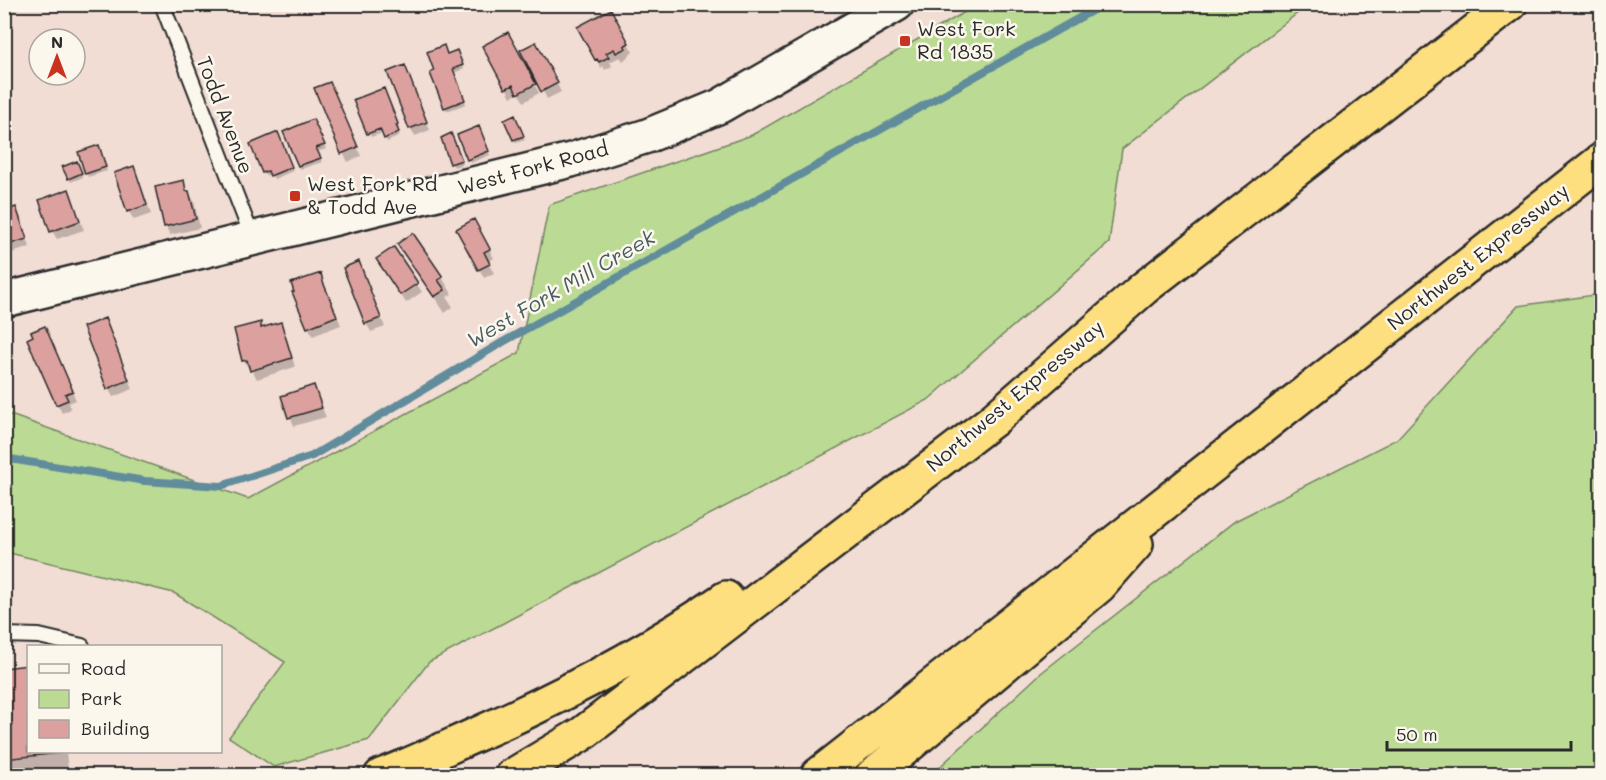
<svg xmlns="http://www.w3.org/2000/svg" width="1606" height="780" font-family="Mali,sans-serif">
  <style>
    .green { fill: #bbdb94; stroke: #738360; stroke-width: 1.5 }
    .shadow { fill: #0003 }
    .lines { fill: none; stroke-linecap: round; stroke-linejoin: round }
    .stream { stroke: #608c9b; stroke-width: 8 }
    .building { fill: #dca19f; stroke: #2b2b2b; stroke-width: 1.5 }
    .service-casing { stroke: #2b2b2b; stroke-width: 18 }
    .tertiary-casing { stroke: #2b2b2b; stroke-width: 38 }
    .motorway-casing { stroke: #2b2b2b; stroke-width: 38 }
    .service { stroke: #fbf7ec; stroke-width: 14 }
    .tertiary { stroke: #fbf7ec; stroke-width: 33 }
    .motorway { stroke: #fedf80; stroke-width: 33 }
    .poi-dot { fill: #c8321e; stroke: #fbf7ec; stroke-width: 2 }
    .labels { text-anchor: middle; stroke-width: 5; stroke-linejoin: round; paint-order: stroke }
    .poi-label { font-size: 20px; fill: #2b2b2b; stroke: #fbf7ec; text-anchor: start }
    .street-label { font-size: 20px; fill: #2b2b2b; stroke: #fbf7ec }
    .water-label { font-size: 21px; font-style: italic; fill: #465b63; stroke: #fbf7ec }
  </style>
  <rect width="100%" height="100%" fill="#f2ddd5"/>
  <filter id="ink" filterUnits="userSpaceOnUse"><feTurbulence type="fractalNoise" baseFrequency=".0167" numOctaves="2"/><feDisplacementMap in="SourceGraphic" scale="12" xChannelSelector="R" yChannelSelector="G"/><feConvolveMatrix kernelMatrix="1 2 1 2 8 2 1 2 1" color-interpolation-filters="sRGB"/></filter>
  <g filter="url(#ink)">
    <path class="green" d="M977 5H1308L1122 149 1109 243 928 400 429 662 369 740 274 767 229 737 285 662 174 593 5 552V413L248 499 519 353 549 205 752 135Z
      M1601 294V775H931L1041 673 1235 521 1397 439 1518 306Z"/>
    <path class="shadow" d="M4 4H30L4 15Z
      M562 4H569L570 6 564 9Z
      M610 11 633 52 623 61 620 57 610 62 612 66 605 70 603 66 601 68 579 27Z
      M513 42 539 93 524 102 518 93 511 97 484 47Z
      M541 52 561 92 547 99 543 91Z
      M447 55H459L464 69 454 73 466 104 447 111 445 107Z
      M404 67 430 130 415 136 410 128Z
      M334 92 361 156 348 162 343 153Z
      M385 93 399 128 397 129 400 136 387 142 383 133 371 137 355 101Z
      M517 121 525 140 516 143 514 139Z
      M315 124 326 149 317 152 322 162 301 169 299 166Z
      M481 131 490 155 471 163 468 159Z
      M279 138 293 171 274 179 271 174 266 176 263 172Z
      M453 139 463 164 454 167 452 163Z
      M100 151 107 171 88 177 80 153Z
      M79 166 83 177 71 182 64 168Z
      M133 168 138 176 151 214 134 220 129 212 116 174Z
      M183 182 194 201 200 228 170 235 165 226Z
      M68 191 84 230 57 239 52 231Z
      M16 209 20 217 30 247 4 256V212Z
      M473 221 494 258 487 262 494 273 484 278 458 229Z
      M399 245 442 277 452 294 447 297 453 307 445 313Z
      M393 249 422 292 406 303 383 267Z
      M358 263 385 327 371 332 366 323Z
      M321 275 341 325 313 336 308 327Z
      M105 320 133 389 113 397 108 388Z
      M261 324 263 329 280 324 285 332 295 367 257 379 251 368 249 369 244 361Z
      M49 336 76 400 69 403 71 409 62 413 57 404Z
      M313 387 326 417 294 426 283 397Z
      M28 667V752H66L68 769 4 776V669Z"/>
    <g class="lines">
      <path class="stream" d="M4 458 145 481 221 486 312 456 503 342 1104 4"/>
    </g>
    <path class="building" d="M611 9 629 43 624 46 626 48 616 53 614 49 606 53 609 57 599 62 597 59 595 60 577 27Z
      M508 32 536 84 517 94 513 85 505 89 482 46Z
      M536 42 558 83 541 92 520 50Z
      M444 45 447 54 457 50 463 65 453 69 465 100 444 108 430 73 434 71 427 52Z
      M405 65 427 122 409 129 387 72Z
      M330 82 358 147 341 154 314 88Z
      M384 88 398 124 396 125 399 132 384 139 380 129 367 134 353 100Z
      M515 115 524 136 513 140 504 120Z
      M313 119 325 145 316 148 321 158 298 166 283 132Z
      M479 126 489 151 467 160 457 135Z
      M278 132 292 167 270 176 268 171 262 173 250 144Z
      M451 133 462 160 450 164 441 138Z
      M99 145 106 167 85 174 78 152Z
      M77 161 82 173 68 179 62 167Z
      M134 166 147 205 127 212 114 173Z
      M184 180 186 191H189L196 219 164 227 155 187Z
      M69 189 80 221 50 232 39 200Z
      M16 207 27 239 4 246V211Z
      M474 219 490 249 484 252 490 264 478 270 456 229Z
      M413 233 443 277 438 280 445 290 434 297 397 244Z
      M394 247 418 283 400 295 376 259Z
      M359 261 381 318 365 324 343 268Z
      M321 273 323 282 337 316 307 328 292 292H294L291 283Z
      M105 318 129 380 107 389 83 327Z
      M261 322V328L281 322 292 358 250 371 247 360 242 361 234 329Z
      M45 326 73 391 65 394 68 400 56 405 27 339 33 336 31 332Z
      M314 385 322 408 288 418 281 396Z
      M28 665V752L60 753 4 759V668Z"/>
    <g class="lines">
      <g class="service-casing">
        <path id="service" d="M162 4 253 239
          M4 635 39 636 82 646"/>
      </g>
      <g class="tertiary-casing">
        <path id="tertiary" d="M4 300 571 160 647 136 720 106 897 4"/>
      </g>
      <g class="motorway-casing">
        <path id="motorway" d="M381 776C415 763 448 747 482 732 567 694 649 651 726 598
          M512 776 582 734 992 421 1144 288 1510 4
          M817 776 1602 160
          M872 776 1099 586 1136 544"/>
      </g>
      <use href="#service" class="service"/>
      <use href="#tertiary" class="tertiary"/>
      <use href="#motorway" class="motorway"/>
    </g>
  </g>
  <g class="poi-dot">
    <rect x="899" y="35" width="12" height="12" rx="3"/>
    <rect x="289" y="190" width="12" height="12" rx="3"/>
  </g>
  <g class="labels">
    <g class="poi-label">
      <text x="917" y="36">West Fork<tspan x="917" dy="23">Rd 1835</tspan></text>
      <text x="307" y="191">West Fork Rd<tspan x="307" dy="23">&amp; Todd Ave</tspan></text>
    </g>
    <g class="street-label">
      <text transform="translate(225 115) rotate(69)" y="7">Todd Avenue</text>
      <text transform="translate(533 168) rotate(-15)" y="7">West Fork Road</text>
      <text transform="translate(1478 257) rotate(-38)" y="7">Northwest Expressway</text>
      <text transform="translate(1015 396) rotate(-40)" y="7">Northwest Expressway</text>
    </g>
    <g class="water-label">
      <text transform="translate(561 289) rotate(-30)" y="7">West Fork Mill Creek</text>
    </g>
  </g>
  <rect width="1606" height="780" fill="none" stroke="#fbf7ec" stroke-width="24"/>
  <rect x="12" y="12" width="1582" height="756" fill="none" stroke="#2b2b2b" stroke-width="2" filter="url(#ink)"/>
  <rect x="27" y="645" width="195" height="108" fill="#fbf7ec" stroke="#a8a59f" stroke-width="1.5"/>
  <rect x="39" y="664" width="30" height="9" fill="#fbf7ec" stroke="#a8a59f" stroke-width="1.5"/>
  <text x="81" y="675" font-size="18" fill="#2b2b2b">Road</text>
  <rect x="39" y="690" width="30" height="18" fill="#bbdb94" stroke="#a8a59f" stroke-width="1.5"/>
  <text x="81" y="705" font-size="18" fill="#2b2b2b">Park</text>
  <rect x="39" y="720" width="30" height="18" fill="#dca19f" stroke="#a8a59f" stroke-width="1.5"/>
  <text x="81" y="735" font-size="18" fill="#2b2b2b">Building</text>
  <g transform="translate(57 57)"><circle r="28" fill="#fbf7ec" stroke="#a8a59f" stroke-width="1.5"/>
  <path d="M0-4.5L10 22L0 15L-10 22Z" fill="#c8321e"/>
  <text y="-9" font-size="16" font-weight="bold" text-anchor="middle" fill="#2b2b2b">N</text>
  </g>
  <path d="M1387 741v9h184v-9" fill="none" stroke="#2b2b2b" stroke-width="3"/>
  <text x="1396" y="741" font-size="18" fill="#2b2b2b" stroke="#fbf7ec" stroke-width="4.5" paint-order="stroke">50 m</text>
</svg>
